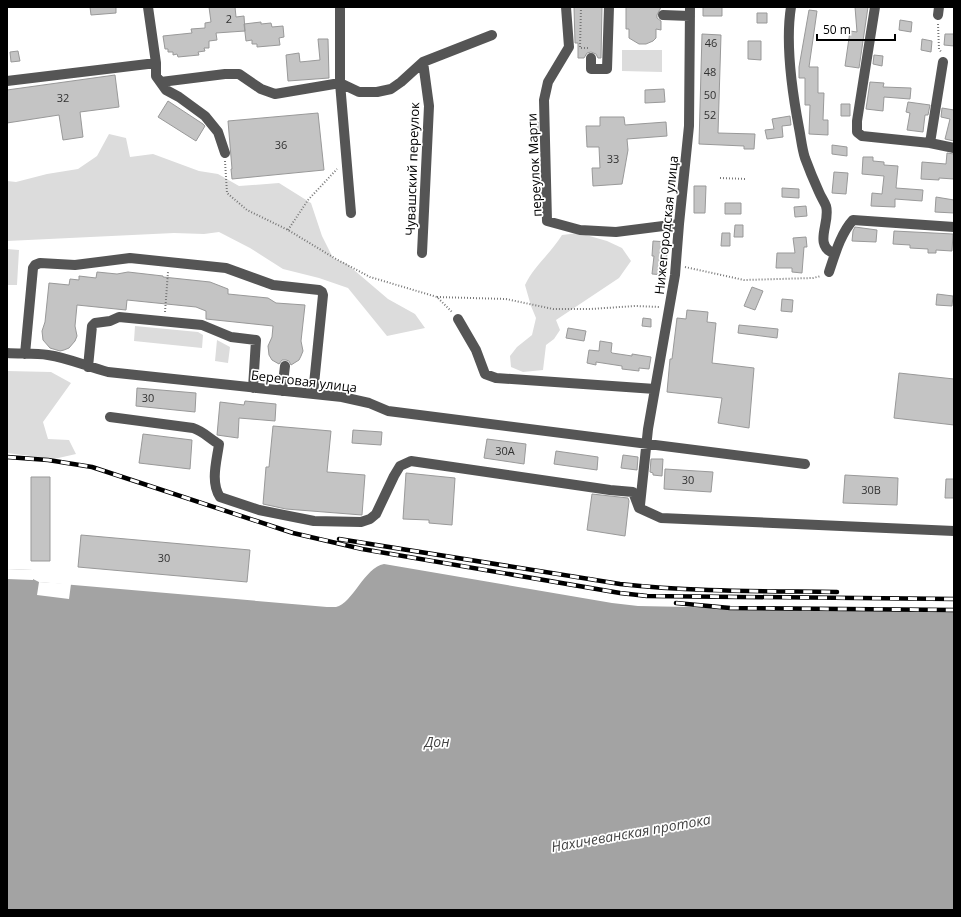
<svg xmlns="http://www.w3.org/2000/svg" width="961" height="917" font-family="'Open Sans',sans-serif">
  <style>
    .green { fill: #dcdcdc }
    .water { fill: #a3a3a3 }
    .pier { fill: #fff }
    .building { fill: #c4c4c4; stroke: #999 }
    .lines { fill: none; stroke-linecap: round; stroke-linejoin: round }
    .path { stroke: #777; stroke-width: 2; stroke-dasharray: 1 2; stroke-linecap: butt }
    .minor { stroke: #555; stroke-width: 10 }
    .rail-casing { stroke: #000; stroke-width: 4.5 }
    .rail { stroke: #fff; stroke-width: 3; stroke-dasharray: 9; stroke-linecap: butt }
    .labels { text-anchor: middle; stroke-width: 3.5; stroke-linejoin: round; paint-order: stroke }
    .number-label { font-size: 11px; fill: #313131 }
    .street-label { font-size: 13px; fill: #000; stroke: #fff }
    .water-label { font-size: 14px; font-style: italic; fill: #444; stroke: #fff }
  </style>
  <rect width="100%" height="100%" fill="#fff"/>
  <path class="green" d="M622 50H662V72L622 71Z
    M109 134 126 138 130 157 153 154 199 171 218 174 239 186 279 183 311 203 322 236 333 258 347 264 388 299 415 314 425 328 387 336 348 288 319 278 283 269 250 248 219 232 204 234 174 233 7 241V181L16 182 47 174 78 169 97 156Z
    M579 233 607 241 622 248 631 261 619 278 556 320 560 330 554 339 546 345 543 370 523 372 511 367 510 356 517 347 532 335 536 318 531 306 525 285C534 266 551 253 562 235Z
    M7 249 19 250 17 285H7Z
    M135 326 198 332 203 335 202 348 134 341Z
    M217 340 230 347 228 363 215 361Z
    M7 371 51 372 71 383 43 422 48 439 69 440 76 454 54 459 7 453Z"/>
  <path class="water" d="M384 564 612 603 638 606 954 612V910H7V569L33 570V579L39 582 327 607C330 607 333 607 336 607 353 603 364 568 384 564Z"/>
  <path class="pier" d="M7 569 33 570V580L7 579Z
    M39 582 71 584 69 599 37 595Z"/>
  <path class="building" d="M90 7H116V13L91 15Z
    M209 7H235L236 17 244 16 245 31 216 33 217 40 209 41V48H204L205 51 198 52 199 55 178 57 177 54 173 55V52H168V49H165L163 36 192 33 191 29 205 28V23L211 22Z
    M574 7H602L601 58H598L596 54 591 52 587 53 584 58H578V43H575Z
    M626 7H661L657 15V18L661 21V30L656 29V38L653 41 646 44H639L629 38V29H626Z
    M703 7H722V16H703Z
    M855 7H868L859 68 845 66 850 31 857 32Z
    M809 10 817 11 809 67H818V93H824L823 120H828V135L809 134 810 105H805V78H799V67Z
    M757 13H767V23H757Z
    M900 20 912 22 911 32 899 30Z
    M261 22V24L271 23 272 27 283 26 284 37 279 38 280 45 257 47V44H252V40L246 41 244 24Z
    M702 34 721 35 718 133 755 134 754 149H744V146L699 144Z
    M945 34H954V46L944 45Z
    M318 39H328L329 78 288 81 286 55 299 53 300 62 320 60Z
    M922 39 932 41 931 52 921 50Z
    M748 41H761V60L748 59Z
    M18 51 20 61 11 62 10 52Z
    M874 55 883 56 882 66 873 64Z
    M115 75 119 107 80 112 83 137 63 140 59 115 7 123V90Z
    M870 82 884 83 883 87 911 88 910 99 884 97 883 111 866 109Z
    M664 89 665 102 645 103V90Z
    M168 101 203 124 205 126 196 141 158 117Z
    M908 102 930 105 928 115H925L923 132 907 130 910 113 906 112Z
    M841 104H850V116H841Z
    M942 108 954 110V141L945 139 950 119 941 117Z
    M318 113 324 170 232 179 231 169H232L228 121Z
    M790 116 791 125 782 126 783 137 767 139 765 130 774 129 772 119Z
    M600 117H624L625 125 666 122 667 136 627 139 628 150 622 184 593 186 592 168H600L599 147H587L586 126H600Z
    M531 122H538V140H531Z
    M832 145 847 147V156L832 154Z
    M947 153 954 154V179L939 178V180L921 179 922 162 946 164Z
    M863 157H873V161L884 162V165L898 166 896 188 923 190 922 201 895 199V207L871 206 872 193 882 194 884 176 862 174Z
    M834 172 848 173 846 194 832 193Z
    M694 186H706L705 213H694Z
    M782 188 799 189V198L782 197Z
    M936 197 954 200V213L935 212Z
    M725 203H741V214H725Z
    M806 206 807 216 795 217 794 207Z
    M735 225H743V237H734Z
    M855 227 877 230 876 242 852 241 853 231Z
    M894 231 953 234 952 251 936 250V253H928V249L910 248V245L893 244Z
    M722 233H730V246H721Z
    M806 237 807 247H804L802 273 792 272V268H776L777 253H795L793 238Z
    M653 241 668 242 665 275 652 274 654 256H652Z
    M97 272 117 274 128 272 163 276V277L210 282 228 289V294L268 298 276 303 305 305 301 341 303 351 301 356 299 360 291 365 289 361 286 360H282L279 364 272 360 269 355 268 346 272 337 273 326 206 319V311L196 307 127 300 126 310 77 305 75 326 77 336 75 341 69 348 64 350 60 351 50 348 43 340 42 331 45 322 49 283 69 285 70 279 79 280V276L96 278Z
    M752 287 763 291 755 310 744 306Z
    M937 294 953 296 952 306 936 305Z
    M782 299 793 300 792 312 781 311Z
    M687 310 708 312 707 322 716 323 712 363 754 368 749 428 718 423 722 398 667 392 670 359H672L677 318 686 319Z
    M643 318 651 319V327L642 326Z
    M739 325 778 329 777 338 738 333Z
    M568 328 586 331 584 341 566 338Z
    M600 341 612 343 611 352 612 353 632 356V354L651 357 649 369 639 368V371L622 369V366L596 362V365L587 363 589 350 599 351Z
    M899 373 954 379V425L894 418Z
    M137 388 196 393 195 412 136 406Z
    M245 401 276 404 275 421 239 418 238 438 217 435 220 402 244 405Z
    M273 426 331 431 327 472 365 475 362 515 286 509 263 504 266 467H269Z
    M353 430 382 432 381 445 352 443Z
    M143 434 192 440 190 469 139 463Z
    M487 439 526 444 524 464 484 458Z
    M556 451 598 457 597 470 554 464Z
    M623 455 638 457 637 470 621 468Z
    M651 459H663L662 476 653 475V473L650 472Z
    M665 469 713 472 711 492 664 489Z
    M406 473 455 478 452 525 429 523V520L403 519Z
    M845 475 898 478 897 505 843 503Z
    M31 477H50V561H31Z
    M946 479H954V498H945Z
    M592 494 628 498 629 501 625 536 587 530Z
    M81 535 250 550 247 582 78 567Z"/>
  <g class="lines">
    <path class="path" d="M581 7 580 48H588
      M938 24 939 49 942 53
      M225 161 227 193 247 210 288 230 336 259 370 277 437 297 452 312
      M720 178 746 179
      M288 230 308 200 337 169
      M685 267 744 280 813 278 821 276
      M437 297 506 299 553 309H591L635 306 660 307
      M165 312 168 272"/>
    <path class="minor" d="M148 7 156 63V76L166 90 179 97 205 116 218 132 225 153
      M340 7V83L351 213
      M566 7 569 47 548 82 544 100 547 221 580 230 616 232 679 224
      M791 7C785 44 792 91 799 128 801 138 802 149 805 158 809 169 814 181 819 192 821 197 824 201 826 206 831 223 812 245 835 254
      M875 7 857 121V132L862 136 930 143 954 148
      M663 15 690 16
      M938 15 939 7
      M591 58V69H607L609 7
      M7 81 156 63
      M161 82 225 74H239L261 89 275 94 340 83
      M340 83 359 92H377L391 89 401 82 423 62 492 35
      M930 143 943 62
      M422 253 429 106 423 62
      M829 272C835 254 841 233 853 220L954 227
      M458 319 476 350 485 374 496 378 655 389
      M7 353C20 354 35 353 48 355 69 358 88 367 108 372L342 397 369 403 388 411 805 464
      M25 354 33 268 35 265 40 263 75 265 130 258 226 268 273 285 319 290 322 292 323 295 313 394
      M88 367 92 326 95 323 110 321 119 317 202 325 231 337 256 340 253 388
      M282 391 285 366
      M110 417 193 428C203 431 210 439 219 444 217 460 210 482 220 497L259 510 314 521 361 522 370 519 376 514 394 476 400 466 411 461 610 490 633 492 639 508 661 518 954 531
      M640 505 648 429 675 275 679 224 689 126 690 7"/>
    <g class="rail-casing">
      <path id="rail" d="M7 457 48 460 92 467 293 533 362 549 620 593 647 596 954 599
        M339 539 620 584C692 592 765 591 837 592
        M676 603 730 608 954 610"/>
    </g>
    <use href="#rail" class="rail"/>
  </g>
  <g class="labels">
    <g class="number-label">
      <text x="229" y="23">2</text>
      <text x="711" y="47">46</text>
      <text x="710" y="76">48</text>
      <text x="710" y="99">50</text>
      <text x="63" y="102">32</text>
      <text x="710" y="119">52</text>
      <text x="281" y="149">36</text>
      <text x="613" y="163">33</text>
      <text x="148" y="402">30</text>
      <text x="505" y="455">30А</text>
      <text x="688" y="484">30</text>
      <text x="871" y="494">30В</text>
      <text x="164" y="562">30</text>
    </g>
    <g class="street-label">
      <text transform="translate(534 165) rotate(-93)" y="5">переулок Марти</text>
      <text transform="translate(412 169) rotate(-88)" y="5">Чувашский переулок</text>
      <text transform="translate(666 225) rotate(-84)" y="5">Нижегородская улица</text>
      <text transform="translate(304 381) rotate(7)" y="5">Береговая улица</text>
    </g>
    <g class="water-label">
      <text x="437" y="747">Дон</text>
      <text transform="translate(631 833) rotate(-10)" y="5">Нахичеванская протока</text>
    </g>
  </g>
  <rect width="961" height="917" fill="none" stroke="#000000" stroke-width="16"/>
  <path d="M817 34v6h78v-6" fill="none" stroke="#000000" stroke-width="2"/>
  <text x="823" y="34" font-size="12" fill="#000000" stroke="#ffffff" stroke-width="3" paint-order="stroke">50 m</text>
</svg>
